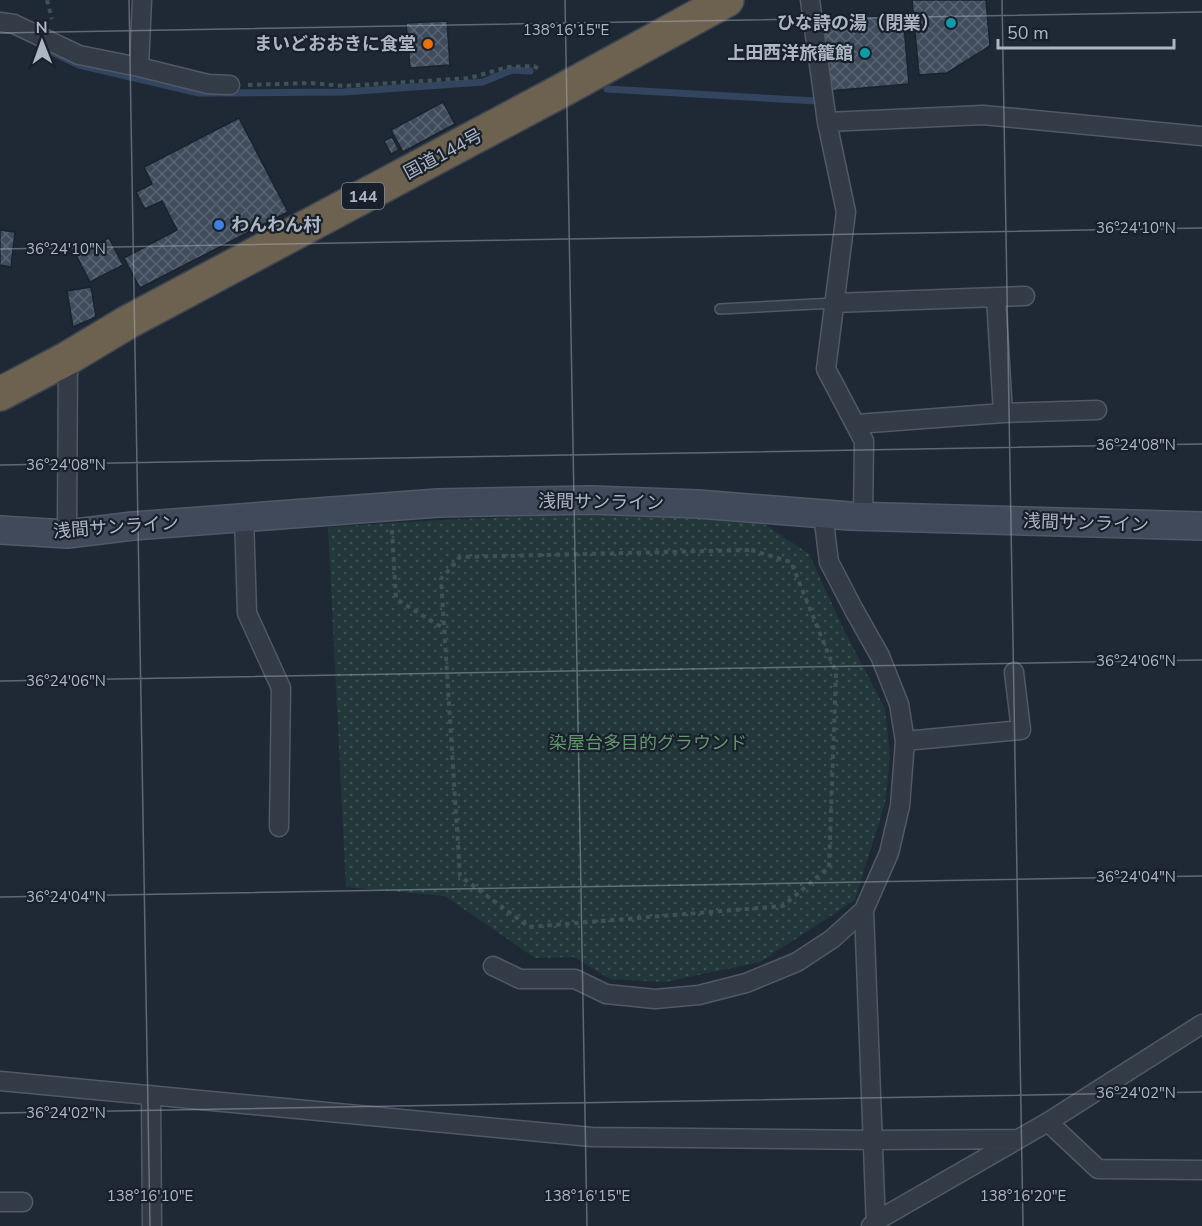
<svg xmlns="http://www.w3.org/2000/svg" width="1202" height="1226" font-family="'Nunito Sans','Noto Sans JP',sans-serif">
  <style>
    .park { fill: url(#park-dots) }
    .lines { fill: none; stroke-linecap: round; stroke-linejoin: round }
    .stream { stroke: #32445e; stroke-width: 7 }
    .building { fill: url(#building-cross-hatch); stroke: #1a222d; stroke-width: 1.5 }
    .lane-casing { stroke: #505965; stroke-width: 12 }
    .street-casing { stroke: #505965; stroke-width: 21 }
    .secondary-casing { stroke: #505965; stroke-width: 30 }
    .highway-casing { stroke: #3d4651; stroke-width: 36 }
    .path { stroke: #3f5255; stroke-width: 4; stroke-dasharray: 4.5 4.5; stroke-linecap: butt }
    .lane { stroke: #333b47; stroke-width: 9 }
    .street { stroke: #333b47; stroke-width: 18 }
    .secondary { stroke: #414a5a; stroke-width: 27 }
    .highway { stroke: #6d6250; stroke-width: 33 }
    .ticks { fill: none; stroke: #adb6c4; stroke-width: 1.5; stroke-opacity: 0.45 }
    .culture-dot { fill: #0f9aa8; stroke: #18202b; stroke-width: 2 }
    .food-dot { fill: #e8710a; stroke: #18202b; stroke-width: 2 }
    .shop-dot { fill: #3f7fe0; stroke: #18202b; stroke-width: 2 }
    .labels { text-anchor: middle; stroke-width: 4.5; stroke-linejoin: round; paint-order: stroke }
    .shield { fill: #18202b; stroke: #808996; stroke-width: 1.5 }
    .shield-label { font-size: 16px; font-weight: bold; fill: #adb6c4 }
    .poi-label { font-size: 18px; font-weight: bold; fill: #adb6c4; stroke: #18202b; text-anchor: end }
    .street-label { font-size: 18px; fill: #adb6c4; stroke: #18202b }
    .park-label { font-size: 18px; fill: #659470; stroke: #18202b }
    .ticks-label { font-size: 15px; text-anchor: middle; fill: #adb6c4; stroke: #18202b; stroke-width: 4.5; stroke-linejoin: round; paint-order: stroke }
  </style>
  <defs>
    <pattern id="park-dots" width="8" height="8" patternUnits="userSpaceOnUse" patternTransform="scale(1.5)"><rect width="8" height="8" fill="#223739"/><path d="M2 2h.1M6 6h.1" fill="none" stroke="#3f5254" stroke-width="1.8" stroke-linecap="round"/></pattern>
    <pattern id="building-cross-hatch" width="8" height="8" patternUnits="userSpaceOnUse" patternTransform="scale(1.5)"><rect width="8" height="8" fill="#404c5c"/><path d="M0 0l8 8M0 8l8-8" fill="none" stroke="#596472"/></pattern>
  </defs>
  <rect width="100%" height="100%" fill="#1f2936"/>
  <path class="park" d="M600 514 761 522 809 554 844 630 885 709 890 758 885 803 855 900 760 962 665 982 610 979 574 957 535 958 445 896 346 887 328 527 442 520Z"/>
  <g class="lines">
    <path class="stream" d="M48 50 79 65 199 93H214L344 92 483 82 512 70 530 71
      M607 89 816 101"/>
  </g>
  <path class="building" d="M912 0H986L990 46 947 73 919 75Z
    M903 14 909 84 828 91 821 22Z
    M447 21 450 65 410 68 406 23Z
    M443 102 455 124 403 152 391 130Z
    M239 118 288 212 140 288 124 258 177 230 162 201 145 209 136 192 152 184 144 167Z
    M392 137 399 150 391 154 384 141Z
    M0 230 15 232 11 267 0 265Z
    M109 238 123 265 90 282 76 255Z
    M91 287 96 317 73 327 67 291Z"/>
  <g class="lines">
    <g class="lane-casing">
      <path id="lane" d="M720 309 834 303"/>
    </g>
    <g class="street-casing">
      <path id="street" d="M810 0 827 122 846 212 826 369 864 441 863 517
        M0 22 14 24 79 55 139 67 208 84 230 85
        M139 67 142 0
        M827 122 983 115 1202 136
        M996 298 1003 413
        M834 303 1025 296
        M857 424 1003 413 1097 410
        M823 514 829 562 854 610 880 656 899 704 905 741 900 806 889 853 864 910 876 1226
        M244 517 247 613 281 688 279 827
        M67 534 68 358
        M905 741 1021 730 1014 672
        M493 966 520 979H575L606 994 655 999 699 995 746 983 797 962 832 939 864 910
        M0 1081 592 1137 873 1140 1018 1139
        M151 1095 152 1226
        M1048 1122 1098 1169 1202 1170
        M0 1202H23
        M871 1226 876 1221 1048 1122 1202 1024"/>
    </g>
    <g class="secondary-casing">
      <path id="secondary" d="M0 530 67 534 133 526 438 503 591 500 698 504 850 516 1202 526"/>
    </g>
    <g class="highway-casing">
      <path id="highway" d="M0 394 68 358 128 322 559 92 727 0"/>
    </g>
    <path class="path" d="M47 0 52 19
      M248 85 311 83 344 86 470 78 508 67 534 66 540 70
      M392 530 396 599 443 628
      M751 550 791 562 836 673 829 867 783 906 529 927 460 876 441 579 460 557Z"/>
    <use href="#lane" class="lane"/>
    <use href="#street" class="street"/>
    <use href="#secondary" class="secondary"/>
    <use href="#highway" class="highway"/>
  </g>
  <path class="ticks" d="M129 0 150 1226M565 0 587 1226M1002 0 1023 1226M0 33 1202 12M0 249 1202 228M0 465 1202 444M0 681 1202 660M0 897 1202 876M0 1113 1202 1092"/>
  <g class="culture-dot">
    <circle cx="951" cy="23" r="6"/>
    <circle cx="865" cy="53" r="6"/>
  </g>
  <circle class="food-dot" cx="428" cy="44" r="6"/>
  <circle class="shop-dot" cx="219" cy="225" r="6"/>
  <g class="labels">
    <rect class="shield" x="342" y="183" width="42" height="26" rx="4.5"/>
    <g class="shield-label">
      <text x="363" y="202">144</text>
    </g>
    <g class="poi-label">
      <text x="939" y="29">ひな詩の湯（閉業）</text>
      <text x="416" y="50">まいどおおきに食堂</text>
      <text x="853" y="59">上田西洋旅籠館</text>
      <text x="231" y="231" text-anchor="start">わんわん村</text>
    </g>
    <g class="street-label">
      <text transform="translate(443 154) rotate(-28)" y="6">国道144号</text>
      <text transform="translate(601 502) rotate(1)" y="6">浅間サンライン</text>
      <text transform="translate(1086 523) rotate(2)" y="6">浅間サンライン</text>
      <text transform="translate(116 527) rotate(-4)" y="6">浅間サンライン</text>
    </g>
    <g class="park-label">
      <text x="648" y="749">染屋台多目的グラウンド</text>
    </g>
  </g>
  <g class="ticks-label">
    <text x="566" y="35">138°16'15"E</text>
    <text x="1136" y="233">36°24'10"N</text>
    <text x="66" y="254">36°24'10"N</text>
    <text x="1136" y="450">36°24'08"N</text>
    <text x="66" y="470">36°24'08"N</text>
    <text x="1136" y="666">36°24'06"N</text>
    <text x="66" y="686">36°24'06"N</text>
    <text x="1136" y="882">36°24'04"N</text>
    <text x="66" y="902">36°24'04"N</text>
    <text x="1136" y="1098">36°24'02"N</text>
    <text x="66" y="1118">36°24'02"N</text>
    <text x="150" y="1201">138°16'10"E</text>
    <text x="587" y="1201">138°16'15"E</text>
    <text x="1023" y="1201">138°16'20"E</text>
  </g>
  <g transform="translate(42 42) rotate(359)" stroke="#18202b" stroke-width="4.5" paint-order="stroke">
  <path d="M0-4.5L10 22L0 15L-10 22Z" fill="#adb6c4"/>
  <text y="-9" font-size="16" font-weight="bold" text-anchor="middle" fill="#adb6c4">N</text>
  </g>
  <path d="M998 39v9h176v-9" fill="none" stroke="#adb6c4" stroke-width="3"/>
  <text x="1007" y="39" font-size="18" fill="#adb6c4" stroke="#18202b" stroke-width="4.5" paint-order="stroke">50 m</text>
</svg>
